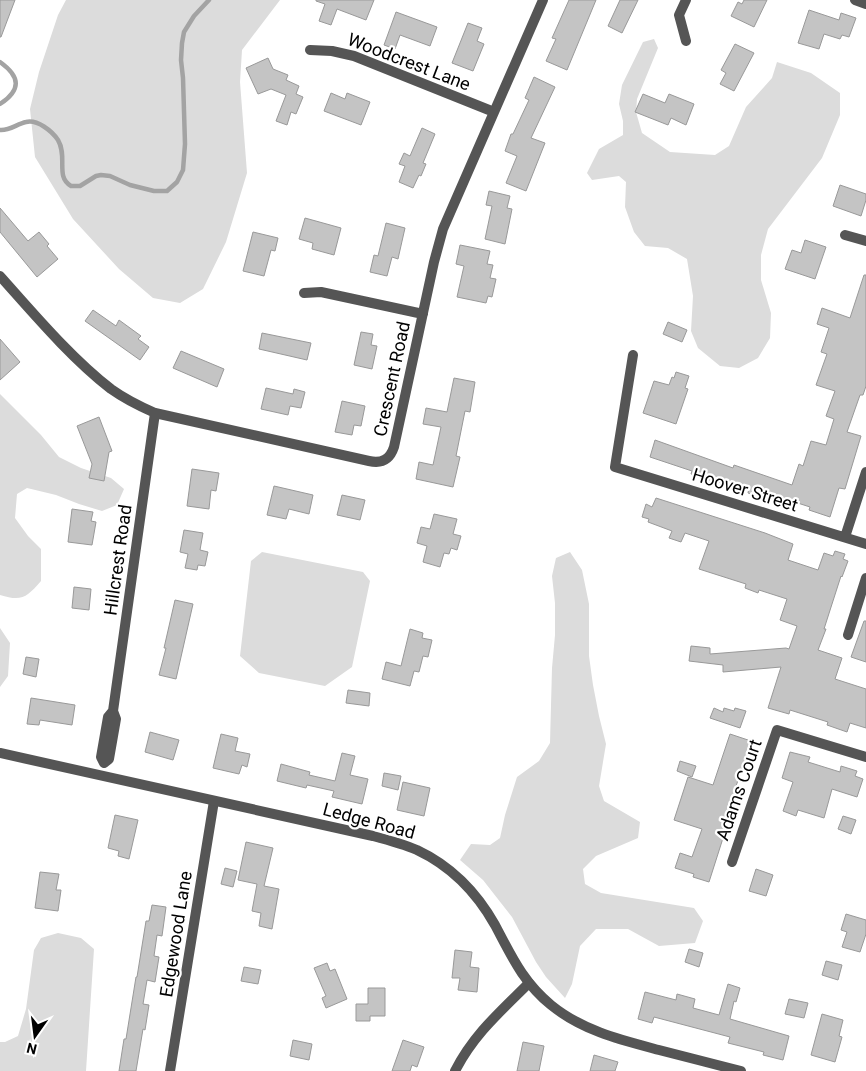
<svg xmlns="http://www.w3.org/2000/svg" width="866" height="1071" font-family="Roboto,sans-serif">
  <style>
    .green { fill: #dcdcdc }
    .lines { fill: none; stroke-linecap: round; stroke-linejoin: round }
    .stream { stroke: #a3a3a3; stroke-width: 4.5 }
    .building { fill: #c4c4c4; stroke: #999 }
    .minor { stroke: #555; stroke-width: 10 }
    .tertiary { stroke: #555; stroke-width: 10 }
    .labels { text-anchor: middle; stroke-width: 4.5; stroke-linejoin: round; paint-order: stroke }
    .street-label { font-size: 18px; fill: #000; stroke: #fff }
  </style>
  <rect width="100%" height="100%" fill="#fff"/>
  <path class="green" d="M66 0H280L242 50 240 82 247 173 226 242 203 289 180 303 153 298 119 269 73 219 35 157 30 109 39 72 58 15Z
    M654 39 658 48 637 99 636 112 642 133 670 152 715 155 729 146 746 107 772 78 777 62 811 73 840 93V115L822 158 768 229 761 255V280L771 313 770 338 758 358 739 368 720 366 698 348 691 331 693 296 687 259 668 248 645 246 634 232 625 207 626 182 619 176 592 180 587 173 599 149 623 135V121L619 104 622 85 643 42Z
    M0 394 41 435 59 457 81 468 111 478 124 489 117 505 102 511 79 504 56 495 27 488 17 494 15 518 28 536 41 549V581C27 597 22 602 0 595Z
    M262 552 363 572 370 581 352 667 325 686 259 673 240 656 251 561Z
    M570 552 582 570 589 604V656L593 685 599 716 606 744 599 786 604 801 640 822 638 838 596 856 583 869 585 884 601 893 694 908 703 921 695 943 659 946 628 929H596L580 946 572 984 565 998 546 977 536 962 512 917 483 880 460 860 471 844 490 845 500 838 505 815 517 777 539 761 550 743 552 668 555 635V603L552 576 556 558Z
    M0 628 10 643 8 676 0 687Z
    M58 933 81 938 94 949 86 1071H0V1042H5L18 1036 26 1009 34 950 41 938Z"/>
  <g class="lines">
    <path class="stream" d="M0 62C21 77 21 90 0 104
      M0 130C9 131 17 124 26 122 37 119 52 131 58 140 68 157 55 177 71 186H80L96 176 101 175 110 176 130 185 154 191H167L177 182 183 170 185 144 183 78 181 60 182 43 184 32 194 16 209 0"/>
  </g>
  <path class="building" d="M0 0H15L1 37H0Z
    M316 0H374L366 20 337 9 331 25 319 21 325 4 316 1Z
    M569 0H596L567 70 546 61 556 39 552 38Z
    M620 0H638L622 33 608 26Z
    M744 0H767L754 27 731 16 738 2 742 4Z
    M809 10 839 20 841 13 856 18 849 37 842 35 840 39 824 34 819 49 798 43Z
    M396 12 437 27 430 46 400 35 395 49 384 45Z
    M468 23 482 28 477 41 484 44 473 71 452 63Z
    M735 44 754 53 734 91 720 84 726 73 721 70Z
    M268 58 273 69 288 75 286 80 299 86 296 94 303 97 296 114 291 112 287 125 276 121 286 95 271 89 258 94 246 68Z
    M534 77 555 87 531 138 545 143 526 191 506 183 517 156 505 151 511 134H513L529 100 525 98Z
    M331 93 345 99 347 93 370 102 361 125 324 111Z
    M643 94 665 103 669 94 694 104 686 125 671 118 668 125 635 112Z
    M422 128 435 134 423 163 426 164 421 176 419 175 413 188 399 182 405 166 399 164 404 153 410 156Z
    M840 185 866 194V200L861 216 833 206Z
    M489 191 510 196 507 208 512 209 505 244 485 239 492 206 486 205Z
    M0 208 28 241 39 232 49 244 47 246 58 259 37 277 0 232Z
    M305 218 341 228 334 255 312 249 313 243 299 239Z
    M386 223 405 228 398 259 392 257 387 276 370 272 374 255 378 256Z
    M253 232 278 238 275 251 271 250 264 276 243 271Z
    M805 240 826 247 815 279 785 269 792 250 801 253Z
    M460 245 490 251 487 264 493 265 490 278 496 279 492 297 488 296 486 303 457 297 464 266 456 264Z
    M864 275H866V386L863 395H860L847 432 861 436 845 489 839 488 830 517 809 510 810 507 773 495 771 501 748 493 749 488 720 478 719 483 691 474 692 471 650 457 655 440 733 468 734 465 792 485 799 464 803 466 811 441 826 445 834 419 826 416 835 391 816 385 827 354 821 352 829 328 817 324 822 308 850 318Z
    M93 310 116 326 119 320 141 336 138 339 149 347 140 360 85 321Z
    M668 322 687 330 682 342 663 334Z
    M361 332 373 334 371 345 377 346 372 369 354 365Z
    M262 333 311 343 307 360 259 349Z
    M0 339 20 362 0 380Z
    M181 351 224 369 217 387 173 368Z
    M676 372 689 376 685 388 688 389 676 424 643 413 654 381 669 385 672 377 674 378Z
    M454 378 475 382 470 412 465 411 456 456 460 457 453 487 416 479 419 462 433 465 441 427 423 424 426 408 447 412Z
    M266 388 293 394 294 389 305 392 301 408 290 406 288 415 261 409Z
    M342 401 365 406 361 426 354 425 352 435 335 432Z
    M99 417 112 451 109 452 104 481 89 478 92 464 77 426Z
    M192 469 219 473 216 491 211 490 209 509 187 506Z
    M274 486 313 495 309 514 289 509 286 519 267 515Z
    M342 495 365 500 360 520 337 515Z
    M656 498 765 533 793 544 788 560 818 570 824 553 833 556 835 551 845 554 843 559 848 561 842 577 841 576 832 604 824 629H826L818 650 842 658 835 679 866 689V728L850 723 847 732 827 725 828 722 790 710 789 714 768 708 781 667 723 672V665L689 661 691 646 710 648V654L786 648 789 649 797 626 780 620 787 599 759 590 758 593 745 588 746 584 699 569 709 541 685 533 681 542 669 538 672 531 648 522 649 519 642 517 646 504 652 507Z
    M72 509 93 512 91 521 96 522 92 545 68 542Z
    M434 514 457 519 453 534 461 536 457 550 451 548 449 554 444 553 440 567 423 562 427 546 417 543 421 527 430 529Z
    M184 530 203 533 200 550 208 552 205 566 198 565 197 570 185 568 188 554 180 552Z
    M74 587 91 589 89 610 72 608Z
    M175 600 193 604 176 679 159 675 166 648H164Z
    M864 621H866V662L851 657Z
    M410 629 423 633 422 638 432 640 428 657 423 656 419 672 414 671 410 686 382 679 386 662 401 666Z
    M26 657 39 659 36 677 23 674Z
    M348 690 370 693 369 706 346 703Z
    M31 698 75 705 72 725 40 720 39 725 27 724Z
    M714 708 723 712 724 708 734 711 735 708 746 711 740 728 710 718Z
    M150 732 179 740 173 760 145 752Z
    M221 734 238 738 235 751 250 754 247 767 242 765 239 774 213 768Z
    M730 734 754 742 748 761 745 760 734 792 738 793 733 808H731L722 835H724L709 882 693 877 694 874 675 868 680 853 692 857 702 829 674 820 688 777 713 785Z
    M790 752 810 757 808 762 840 772 841 766 857 771 855 776 863 779 857 797 832 789 824 818 798 810 796 816 783 811 793 782 782 778Z
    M342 753 355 756 350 775 368 779 362 804 332 797 334 791 307 785 306 788 277 781 281 764 310 772 309 775 335 781Z
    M680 761 696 766 692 777 677 771Z
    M384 773 401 776 398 790 382 786Z
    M403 782 430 788 424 816 397 810Z
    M115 815 138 820 129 859 118 856 119 851 108 848Z
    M843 816 856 820 851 834 838 829Z
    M246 842 273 848 264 886 279 889 272 929 259 926 261 913 252 911 257 884 238 880Z
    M225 868 237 871 233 887 221 884Z
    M756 869 773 875 766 896 749 891Z
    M40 872 59 874 56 890H61L58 911 35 908Z
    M152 905 166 907 162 936 157 935 154 956 159 957 155 982 147 980 143 1004 149 1005 145 1030 143 1029 136 1071H119L124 1039H126L136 977H137L146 921H149Z
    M846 914 866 920V934L860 952 842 947 847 932 841 930Z
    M689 949 703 953 699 967 685 962Z
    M455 950 472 952 470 967 479 968 477 992 458 990 460 978H452Z
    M826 961 842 965 838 980 822 975Z
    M327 963 330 971 335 969 347 999 326 1008 322 998 326 996 314 968Z
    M244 967 261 970 258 984 241 981Z
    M728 984 740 988 736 1002 734 1001 730 1019 789 1036 783 1060 763 1055 764 1052 728 1043 730 1037 654 1017 652 1023 638 1019 645 992 676 1000 677 994 695 999 693 1008 719 1015Z
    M368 988H385V1016H370V1021H356V1004H368Z
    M789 999 808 1003 804 1018 785 1014Z
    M822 1014 843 1020 839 1036 842 1037 835 1062 811 1055Z
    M293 1040 312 1044 309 1060 290 1056Z
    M403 1040 424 1047 417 1067 412 1065 410 1071H392Z
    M523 1042 544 1046 539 1071H517Z
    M594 1055 618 1062 615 1071H590Z"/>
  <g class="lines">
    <path class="minor" d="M855 0 866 4
      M686 41 679 15 686 0
      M310 50 332 51 354 56 494 112
      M845 235 866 241
      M0 276C34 314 71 358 111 389 125 399 139 406 155 413L369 461C382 464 390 459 394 447L434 262 443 229 543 0
      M304 293 321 292 423 314
      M633 355 615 467 866 544
      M845 537 866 472
      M848 635 866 578
      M104 763 101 757 108 717 113 711 155 413
      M104 763 109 759 116 719 113 711
      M732 862 777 730 866 757
      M170 1071 214 801
      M455 1071C474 1034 500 1012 529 983"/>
    <path class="tertiary" d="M0 753 373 836C388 840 403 844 417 850 451 866 477 893 495 925 512 957 523 982 551 1005 583 1031 621 1040 659 1050 686 1057 714 1064 741 1071"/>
  </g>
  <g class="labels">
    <g class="street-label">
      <text transform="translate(409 62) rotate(21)" y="6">Woodcrest Lane</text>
      <text transform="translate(392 379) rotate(-78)" y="6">Crescent Road</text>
      <text transform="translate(745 490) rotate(17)" y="6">Hoover Street</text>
      <text transform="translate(118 560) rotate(-82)" y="6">Hillcrest Road</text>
      <text transform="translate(739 790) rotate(-71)" y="6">Adams Court</text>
      <text transform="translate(369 821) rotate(15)" y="6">Ledge Road</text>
      <text transform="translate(176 934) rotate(-81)" y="6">Edgewood Lane</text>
    </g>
  </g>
  <g transform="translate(35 1036) rotate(194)" stroke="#ffffff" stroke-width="4" paint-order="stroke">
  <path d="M0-4L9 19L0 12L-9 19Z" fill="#000000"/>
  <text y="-8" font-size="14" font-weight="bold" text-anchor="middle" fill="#000000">N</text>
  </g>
</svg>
